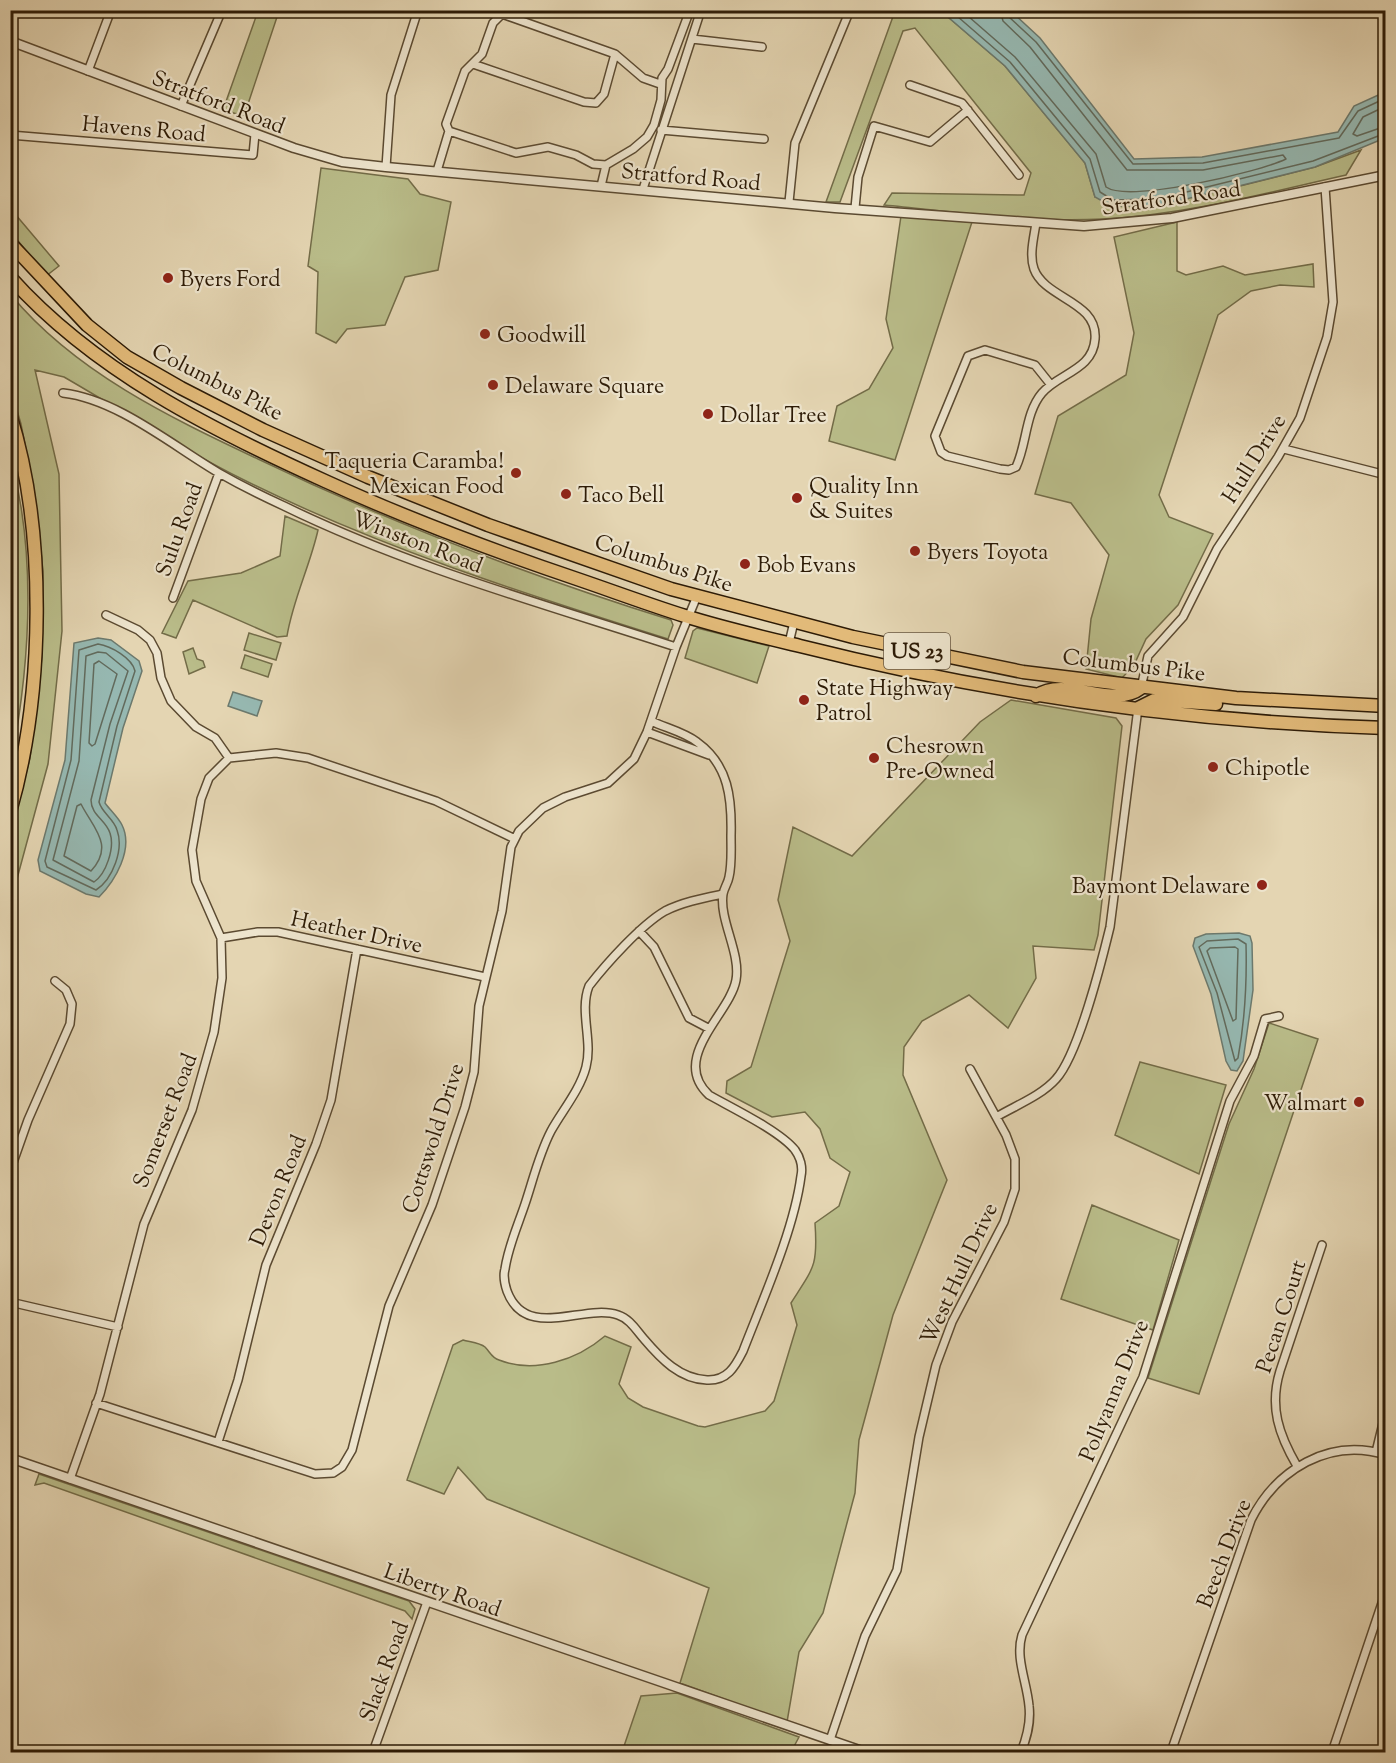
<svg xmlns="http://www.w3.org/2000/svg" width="1396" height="1763" font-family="'Sorts Mill Goudy',serif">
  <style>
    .green { fill: #b9bc89; stroke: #736c48; stroke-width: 1.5 }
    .water { fill: #96b8b1; stroke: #6c796d; stroke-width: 1.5 }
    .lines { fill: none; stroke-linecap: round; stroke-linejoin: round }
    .shore { stroke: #626a5c; stroke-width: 1.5 }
    .minor-casing { stroke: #5b4a31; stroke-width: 10 }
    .tertiary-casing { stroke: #5b4a31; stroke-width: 11 }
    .trunk-casing { stroke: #2d1b06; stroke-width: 15 }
    .minor { stroke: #ede4cd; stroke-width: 7 }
    .tertiary { stroke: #ede4cd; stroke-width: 8 }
    .trunk { stroke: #e2ba79; stroke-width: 12 }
    .poi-dot { fill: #8f2418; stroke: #ede4cd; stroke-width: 2 }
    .labels { text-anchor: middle; stroke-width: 4.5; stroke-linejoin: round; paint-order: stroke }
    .shield { fill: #ede4cd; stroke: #675742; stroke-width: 1.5 }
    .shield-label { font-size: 21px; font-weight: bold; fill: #2d1b06 }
    .street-label { font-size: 22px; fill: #2d1b06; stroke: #ede4cd }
    .poi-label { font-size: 22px; fill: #2d1b06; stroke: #ede4cd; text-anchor: start }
  </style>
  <rect width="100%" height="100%" fill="#e4d5b2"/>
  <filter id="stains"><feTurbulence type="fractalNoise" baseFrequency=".00333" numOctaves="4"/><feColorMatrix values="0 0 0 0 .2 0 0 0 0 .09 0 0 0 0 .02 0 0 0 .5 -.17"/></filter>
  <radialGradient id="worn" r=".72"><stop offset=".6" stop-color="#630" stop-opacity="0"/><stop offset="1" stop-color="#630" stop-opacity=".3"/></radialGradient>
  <path class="green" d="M258 11H279L244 116 223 110Z
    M895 11H941L1005 66 1085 163 1095 197 1216 192 1315 167 1361 150 1346 175C1266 193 1185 215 1103 219 1030 223 957 212 884 205L892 193 1024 195 1031 173 915 28 903 31 840 202H826Z
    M321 168 408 179 420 194 451 202 438 270 405 277 385 325 347 329 336 343 316 333 318 272 308 266Z
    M10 208 59 266 46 276 11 232Z
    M901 216 972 222 895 460 829 441 837 406 869 389 893 348 886 319Z
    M1177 222V271L1186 275 1223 266 1245 275 1313 264 1314 287 1280 285 1251 291 1218 315 1159 495 1169 517 1213 534 1178 605 1146 639 1134 665 1122 678 1086 669 1091 619 1109 555 1071 503 1035 494 1058 416 1126 375 1134 333 1114 237Z
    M11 295C75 372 169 417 258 459 391 523 530 576 671 620L673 625 668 639C522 593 378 547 242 479 181 449 123 411 64 377L35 370 59 474 62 631 48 764 11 901V832L30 758 42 657 43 571 35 496 21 424 11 390Z
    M11 459C37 557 30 664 11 763Z
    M285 516 318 530C310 566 293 599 287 636L277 637 193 600 176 638 162 633 188 581 241 573 280 556Z
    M697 628 769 646 757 683 685 658 693 631Z
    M249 633 281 643 276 660 244 650Z
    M193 648 197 659 203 661 205 667 189 674 183 652Z
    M245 655 272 664 268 677 241 668Z
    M1011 700 1116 718 1122 726 1098 935 1094 950 1033 946 1036 978 1008 1028 969 995 922 1021 904 1047 903 1075 947 1180 893 1315 859 1440 855 1493 823 1613 799 1652 787 1722 680 1683 709 1588 487 1499 458 1467 444 1494 407 1480 453 1345 463 1340C470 1342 480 1343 485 1347 490 1352 492 1358 499 1360 535 1374 577 1360 605 1336L631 1347 619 1384 628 1398 643 1407 698 1426 705 1427 765 1411 774 1401 797 1325 791 1303C814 1267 818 1266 815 1223L839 1206 850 1172 830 1158 820 1129 805 1112 772 1117 726 1093 727 1081 751 1067 790 941 778 900 793 827 852 856 980 722Z
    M1269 1023 1318 1039 1199 1394 1148 1378 1229 1124 1254 1069Z
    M1140 1062 1226 1085 1199 1174 1115 1135Z
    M1092 1205 1179 1240 1153 1330 1061 1299Z
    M39 1474 409 1601 415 1609 412 1619 405 1611 44 1483 35 1485Z
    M677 1693 799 1737 791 1752H622L641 1696Z"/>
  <path class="water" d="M941 11H1011L1040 38 1134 159 1202 157 1338 132 1354 106 1385 92V138L1315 167 1158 206H1111L1095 197 1085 163 1005 66Z
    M98 638 111 640 139 661 142 671 123 728 105 803C110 810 118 817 122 825 134 849 115 881 99 897L86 894 40 871 38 860 65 760 74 643Z
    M233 692 262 701 257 716 228 706Z
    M1239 933 1250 936 1252 943 1253 990 1243 1061 1237 1071 1231 1070 1226 1061 1211 994 1193 946 1195 938 1206 934Z"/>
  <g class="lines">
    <path class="shore" d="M950 10 1010 62 1090 159 1100 192 1113 200 1158 199 1313 161 1386 133
      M961 10 1015 57 1096 154 1106 187C1129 203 1259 172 1286 159L1283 155 1203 170H1127L1030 47 1003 21 1000 10
      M1008 10 1009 17 1036 42 1133 164 1203 163 1339 138 1358 111 1386 98
      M1386 106 1363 117 1353 134 1357 136 1386 126
      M98 644C111 646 132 658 135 671L117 726 99 802C102 813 114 819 117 830 124 849 113 879 96 890L47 867 45 861 71 760 79 650Z
      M98 652 106 653 128 671 110 724 91 800C91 815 106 820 110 833 115 848 106 874 94 882L53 860 79 761 86 656Z
      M99 661 117 674 95 744 92 746 89 743 94 664Z
      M81 804C93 828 115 845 91 871L64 856 77 806Z
      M1238 939 1246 944C1247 983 1245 1020 1238 1058L1235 1061 1217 993 1199 947 1207 941Z
      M1235 947 1238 949 1236 1019 1233 1021 1207 951 1210 948Z"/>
    <g class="minor-casing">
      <path id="minor" d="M502 14 615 54 643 78 660 84
        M692 39 762 47
        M473 64 584 102 596 103 604 94 615 54
        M88 71 111 10
        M910 85 962 103 1019 175
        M181 106 222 10
        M661 130 764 139
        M449 131 516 153 548 147 576 155 593 164 606 165 633 149 647 137 654 125 661 100 662 78 668 69 690 10
        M10 135 253 155 255 134
        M386 167 391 95 418 10
        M437 171 449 131 446 124 465 71 482 54 493 23 506 10
        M601 186 606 165
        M643 189 701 10
        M789 202 795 143 850 10
        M855 208 858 177 874 126 930 142 968 110
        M1036 223C1034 237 1029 255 1034 269 1045 299 1098 301 1095 339 1093 370 1059 373 1042 393 1025 413 1027 444 1016 467L1009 470 1000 469 947 456 941 452 935 436 968 356 985 350 1035 365 1051 385
        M63 393C117 399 173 446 219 473 240 485 262 496 284 506 409 567 544 604 676 647
        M1284 449 1386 475
        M173 598 219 473
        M106 615 138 630 150 640 157 653 161 678 171 701 196 727 215 738 229 758
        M789 643 794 622
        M1141 688 1148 656 1183 617 1217 549 1278 457 1300 418 1327 337 1333 302 1325 187
        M651 721C666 728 684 732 697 742 729 765 732 799 731 836 731 849 732 864 729 877 728 883 724 888 723 894 719 920 741 953 736 980 730 1014 669 1058 709 1095 732 1108 780 1131 795 1150 800 1157 803 1167 801 1176 794 1230 763 1299 743 1351 735 1367 727 1381 707 1380 680 1379 661 1359 644 1339 636 1330 630 1319 618 1315 584 1303 526 1342 507 1291 505 1285 503 1276 505 1269 508 1247 518 1225 525 1204 533 1180 539 1154 551 1131 562 1111 580 1090 586 1067 593 1041 579 1011 589 986 606 964 641 925 665 911 683 902 704 898 723 894
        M647 732 709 755
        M639 931 654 947 689 1018 708 1028
        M221 938 258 932H278L485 977
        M998 1116C1017 1105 1042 1095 1056 1079 1078 1055 1102 960 1110 927L1138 708
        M10 1171 28 1120 70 1024 72 1004 66 990 55 981
        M10 1302 118 1327
        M96 1403 315 1474 333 1473 342 1467 352 1450 389 1306 432 1205 465 1107 474 1072 479 1006 502 911 511 847 519 831 543 808 565 797 608 783 634 759 647 732 676 647 697 596
        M218 1442 238 1380 266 1265 316 1144 331 1100 357 949
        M1376 1452 1386 1411
        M1297 1466C1279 1435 1269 1407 1280 1371L1322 1245
        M70 1479 100 1394 144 1224 192 1110 214 1032 222 978 221 938 196 881 192 850 201 799 209 778 229 758 276 753 308 758 436 801 515 839
        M830 1740 865 1636 897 1570 919 1437 936 1365 952 1322 1004 1222 1015 1189V1159L1006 1135 970 1069
        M373 1752 427 1602
        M1021 1752C1027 1737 1031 1723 1029 1706 1027 1682 1015 1658 1022 1635L1143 1377 1230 1101 1254 1056 1265 1019 1279 1016
        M1171 1752 1251 1520C1276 1470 1329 1437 1386 1455
        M1332 1752 1386 1591"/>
    </g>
    <g class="tertiary-casing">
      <path id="tertiary" d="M10 41 294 148 342 162 386 167 835 208 1084 226 1172 218 1386 175
        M10 1458 865 1752"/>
    </g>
    <g class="trunk-casing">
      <path id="trunk" d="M10 243 87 325 127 357 181 388 263 430 368 477 488 525 671 589 853 637 1023 672 1236 698 1386 706
        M10 277C94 371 212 430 325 481 408 519 494 551 580 580 615 592 650 605 685 616 723 628 762 637 800 646 991 694 1188 722 1386 728
        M10 414C47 532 44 694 10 812
        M1036 696C1066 675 1112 710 1141 688
        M1138 708 1154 700 1216 704"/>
    </g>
    <use href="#minor" class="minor"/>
    <use href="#tertiary" class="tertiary"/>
    <use href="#trunk" class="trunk"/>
  </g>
  <g class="poi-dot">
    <circle cx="168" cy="278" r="6"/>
    <circle cx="485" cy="334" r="6"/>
    <circle cx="493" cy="385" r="6"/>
    <circle cx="708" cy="414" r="6"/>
    <circle cx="516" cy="473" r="6"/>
    <circle cx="566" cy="494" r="6"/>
    <circle cx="797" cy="498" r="6"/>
    <circle cx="915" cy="551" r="6"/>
    <circle cx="745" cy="564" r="6"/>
    <circle cx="804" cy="700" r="6"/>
    <circle cx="874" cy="758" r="6"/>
    <circle cx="1213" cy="767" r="6"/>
    <circle cx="1262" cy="885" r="6"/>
    <circle cx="1359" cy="1102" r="6"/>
  </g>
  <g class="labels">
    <rect class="shield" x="884" y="633" width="66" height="36" rx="4.5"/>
    <g class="shield-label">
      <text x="917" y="658">US 23</text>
    </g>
    <g class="street-label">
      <text transform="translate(219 101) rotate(21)" y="8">Stratford Road</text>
      <text transform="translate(144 128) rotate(5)" y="8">Havens Road</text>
      <text transform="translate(691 176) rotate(5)" y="8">Stratford Road</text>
      <text transform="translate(1171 197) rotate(-8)" y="8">Stratford Road</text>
      <text transform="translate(218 381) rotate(27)" y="8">Columbus Pike</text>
      <text transform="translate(1253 458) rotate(-58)" y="8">Hull Drive</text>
      <text transform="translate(178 529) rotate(-70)" y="8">Sulu Road</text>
      <text transform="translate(418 541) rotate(21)" y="8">Winston Road</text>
      <text transform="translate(664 562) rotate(18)" y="8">Columbus Pike</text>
      <text transform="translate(1134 664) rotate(7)" y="8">Columbus Pike</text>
      <text transform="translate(357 931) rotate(12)" y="8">Heather Drive</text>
      <text transform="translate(164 1120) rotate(-69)" y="8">Somerset Road</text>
      <text transform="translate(432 1138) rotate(-72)" y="8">Cottswold Drive</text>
      <text transform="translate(277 1190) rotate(-68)" y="8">Devon Road</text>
      <text transform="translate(958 1273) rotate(-65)" y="8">West Hull Drive</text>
      <text transform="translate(1280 1316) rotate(-72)" y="8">Pecan Court</text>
      <text transform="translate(1113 1390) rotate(-68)" y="8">Pollyanna Drive</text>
      <text transform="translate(1223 1553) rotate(-69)" y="8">Beech Drive</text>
      <text transform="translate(443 1589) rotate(19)" y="8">Liberty Road</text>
      <text transform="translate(383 1671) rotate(-70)" y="8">Slack Road</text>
    </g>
    <g class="poi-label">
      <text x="180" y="286">Byers Ford</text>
      <text x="497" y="342">Goodwill</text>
      <text x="505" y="393">Delaware Square</text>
      <text x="720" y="422">Dollar Tree</text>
      <text x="504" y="468" text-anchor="end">Taqueria Caramba!<tspan x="504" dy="25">Mexican Food</tspan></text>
      <text x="809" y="493">Quality Inn<tspan x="809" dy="25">&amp; Suites</tspan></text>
      <text x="578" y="502">Taco Bell</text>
      <text x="927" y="559">Byers Toyota</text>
      <text x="757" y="572">Bob Evans</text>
      <text x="816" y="695">State Highway<tspan x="816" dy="25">Patrol</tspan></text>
      <text x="886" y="753">Chesrown<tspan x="886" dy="25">Pre-Owned</tspan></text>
      <text x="1225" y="775">Chipotle</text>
      <text x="1250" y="893" text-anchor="end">Baymont Delaware</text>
      <text x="1347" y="1110" text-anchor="end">Walmart</text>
    </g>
  </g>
  <rect width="1396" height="1763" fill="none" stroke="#e4d5b2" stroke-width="36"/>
  <rect x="12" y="12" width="1372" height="1739" fill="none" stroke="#2d1b06" stroke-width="3"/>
  <rect x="18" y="18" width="1360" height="1727" fill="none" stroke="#2d1b06" stroke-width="1.5"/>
  <rect width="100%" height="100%" filter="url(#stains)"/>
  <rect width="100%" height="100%" fill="url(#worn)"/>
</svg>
